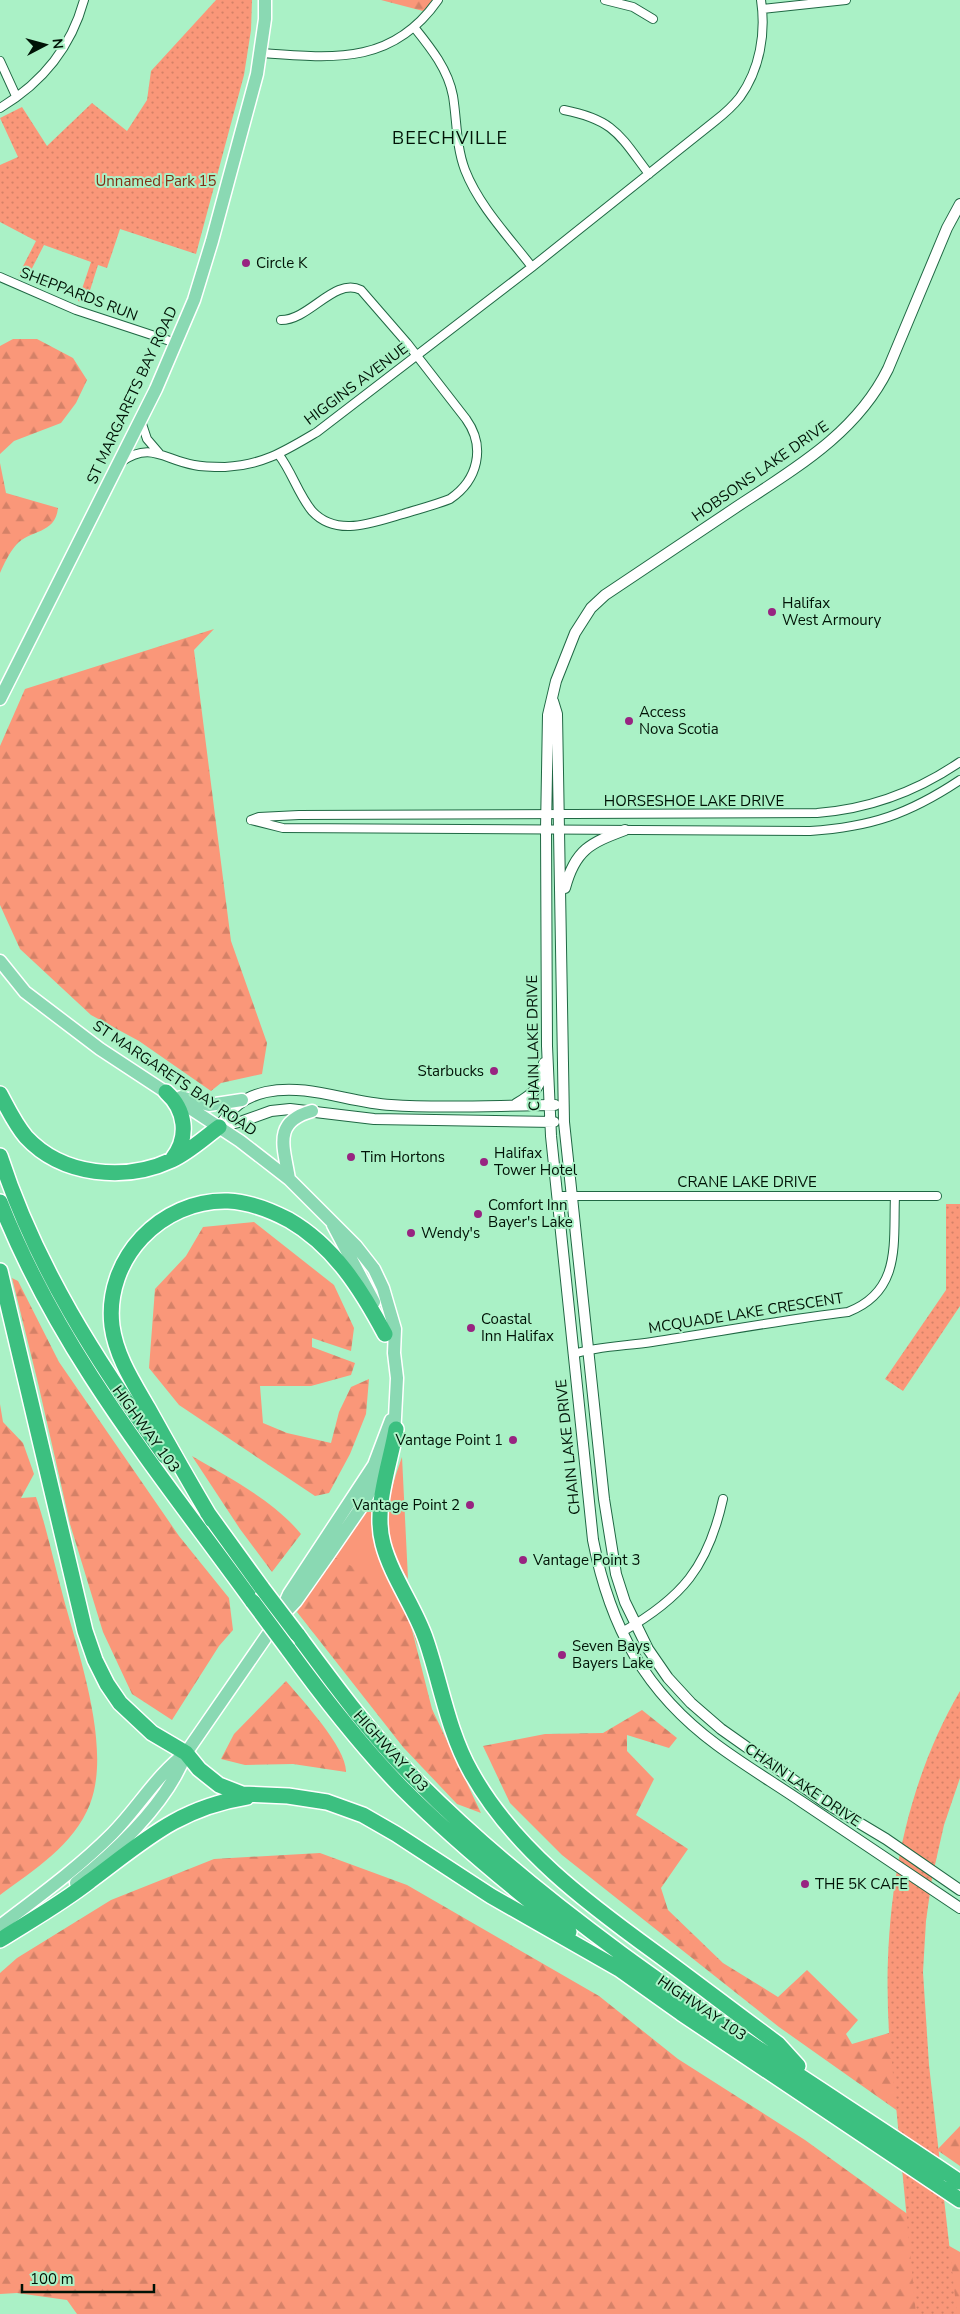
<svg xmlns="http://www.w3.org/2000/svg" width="960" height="2314" font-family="'Nunito Sans',sans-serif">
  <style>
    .green { fill: #fa9779 }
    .forest { fill: url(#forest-firs) }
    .park { fill: url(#park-dots) }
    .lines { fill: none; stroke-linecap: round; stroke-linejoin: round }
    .minor-casing { stroke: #206844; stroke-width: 10 }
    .tertiary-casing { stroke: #206844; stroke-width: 12 }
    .primary-casing { stroke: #fff; stroke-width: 15 }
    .motorway-casing { stroke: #fff; stroke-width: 18 }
    .minor { stroke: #fff; stroke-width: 8 }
    .tertiary { stroke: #fff; stroke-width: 10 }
    .primary { stroke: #8ad9b3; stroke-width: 12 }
    .motorway { stroke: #3cc080; stroke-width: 15 }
    .motorway-bridge-casing { stroke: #fff; stroke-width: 18; stroke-linecap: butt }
    .motorway-bridge { stroke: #3cc080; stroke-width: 15 }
    .poi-dot { fill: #982481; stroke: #aaf1c6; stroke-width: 2 }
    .labels { text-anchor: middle; stroke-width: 4; stroke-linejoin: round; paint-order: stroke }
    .park-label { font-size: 15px; fill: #813016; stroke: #aaf1c6 }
    .poi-label { font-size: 15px; fill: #001306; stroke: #aaf1c6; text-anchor: start }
    .street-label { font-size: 15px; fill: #001306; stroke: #aaf1c6 }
    .quarter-label { font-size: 18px; letter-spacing: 1px; fill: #001306; stroke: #aaf1c6 }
  </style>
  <defs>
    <pattern id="forest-firs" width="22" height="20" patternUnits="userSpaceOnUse" patternTransform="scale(1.25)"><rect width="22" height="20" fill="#fa9779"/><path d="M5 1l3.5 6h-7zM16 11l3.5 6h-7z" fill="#d48167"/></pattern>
    <pattern id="park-dots" width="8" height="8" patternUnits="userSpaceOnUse" patternTransform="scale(1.25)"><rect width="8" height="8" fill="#fa9779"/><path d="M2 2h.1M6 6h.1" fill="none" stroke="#d48167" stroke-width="1.8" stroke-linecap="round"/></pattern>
  </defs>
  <rect width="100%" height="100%" fill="#aaf1c6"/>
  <path class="green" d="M402 1457 408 1579C380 1536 385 1503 402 1457Z
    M377 1492 375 1515 411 1614 418 1648 410 1622 332 1556Z"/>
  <path class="forest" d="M381 0H435L423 11Z
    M13 339H37L73 358 87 380 76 403 61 423 14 441 0 454V346Z
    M0 463 6 493 58 508C55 535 30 529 16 545 9 553 4 564 0 573Z
    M214 629 194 650 231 941 267 1043 262 1074 221 1083 211 1091 139 1041 91 1015 20 949 0 905V746L25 689Z
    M254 1222 334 1285 354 1328 351 1351 312 1338V1347L355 1363 351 1375 311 1386H260L263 1423 287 1433 331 1443 339 1412 351 1387 369 1379 366 1414 350 1454 329 1493 315 1496 179 1405 149 1368 155 1289 186 1256 203 1227Z
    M12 1278 18 1281 59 1362 179 1536 229 1598 233 1630 219 1646 172 1720 132 1694 103 1632 70 1524 38 1383Z
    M0 1404 3 1422 23 1443 34 1474 21 1498 36 1497C47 1529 54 1563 63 1596 78 1653 112 1747 90 1804 74 1845 34 1870 0 1895Z
    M192 1456C228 1477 274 1501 301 1534L272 1572 240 1529Z
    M332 1556 373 1577 397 1600 410 1622 432 1709 481 1813 457 1804 403 1747 297 1612Z
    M286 1681C302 1700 347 1748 346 1772L293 1764 245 1765 221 1759 234 1734Z
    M642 1710 677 1738 669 1748 627 1735V1751L654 1779 636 1815 688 1849 661 1888 668 1910 723 1963 778 1997 807 1970 858 2020 846 2034 852 2044 889 2033 899 2041 902 2114 779 2027 562 1855 510 1803 483 1746 545 1734 603 1733Z
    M320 1853 407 1885 599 1996 678 2059 805 2140 913 2218 923 2314H77L67 2300 17 2293 0 2294V1973L17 1958 111 1900 214 1859Z
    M960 2126V2166L937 2150Z
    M944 2243 960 2252V2314H954Z"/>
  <path class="park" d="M216 0H252L251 30 244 75 196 254 120 229 107 268 98 265 86 303 78 301 91 262 44 245 26 280 18 276 36 241 0 222V165L18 157 0 118 22 107 47 146 92 103 127 131 147 100 151 71Z
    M946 1204H960V1306L903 1391 885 1379 946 1290Z
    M960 1691V1778L944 1825 932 1878 926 1921 923 1972 929 2065 957 2314H916L889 2033C882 1916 900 1794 960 1691Z"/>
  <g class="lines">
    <g class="minor-casing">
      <path id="minor" d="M605 0 633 7 653 19
        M762 9 846 0
        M414 27C430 47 448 69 453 96 457 121 456 146 465 170 479 206 509 237 532 267
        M261 53C332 58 392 66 438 0
        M0 61 16 96
        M0 108C42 83 71 48 84 0
        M564 110C615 120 620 136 649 174
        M0 277 76 310 176 343
        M141 421 147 439 159 453
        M279 455C292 472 298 494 312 511 337 538 374 522 403 514 419 509 435 505 450 499 478 480 486 447 466 419L407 343 361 290C334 277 310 320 281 320
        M121 462C151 441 164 460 194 465 203 467 215 467 225 467 263 465 285 451 317 432L532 267 715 121C724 114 733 106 740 97 760 69 766 33 761 0
        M251 820 283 828 810 831C871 827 909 814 960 780
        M251 820 259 817 299 815 817 813C870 809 916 792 960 762
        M557 1196H937
        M573 1354C599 1346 626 1346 652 1342 718 1332 782 1320 848 1312 902 1291 893 1243 895 1196
        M622 1632C682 1598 708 1567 723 1499"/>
    </g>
    <g class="tertiary-casing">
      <path id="tertiary" d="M960 204 947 228 888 369C856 434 794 469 735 508 692 537 648 566 605 595L591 608 575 633 556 681 548 715 546 829 547 1046 551 1136 593 1540C610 1627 645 1692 717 1745 744 1765 774 1783 802 1802 855 1837 907 1873 960 1908
        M553 701 557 714 564 1122 604 1499 616 1574 625 1602 648 1649 668 1678 691 1703 721 1729 826 1803 886 1839 960 1890
        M565 888C575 850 590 843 625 830
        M516 1104C537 1092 541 1086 544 1063
        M219 1127C231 1108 244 1097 266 1092 308 1083 349 1103 391 1105 445 1109 501 1105 555 1105
        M219 1127 243 1121 271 1111 290 1109 374 1119 554 1122"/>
    </g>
    <g class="primary-casing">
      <path id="primary" d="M0 699 156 389 194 300 212 241 257 74 265 19V0
        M0 961 25 992 100 1049 240 1141 289 1179 356 1246 374 1269 383 1288 395 1329 394 1353 397 1378 394 1437
        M181 1097 209 1105 242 1100
        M289 1179C284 1147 272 1122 312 1111
        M333 1225 374 1302
        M281 1612 289 1594 374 1465 391 1420
        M76 1883C117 1850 168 1802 186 1753L277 1621 296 1601 329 1554 362 1506 384 1465
        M0 1926C38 1897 78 1868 112 1834 138 1808 157 1774 186 1753"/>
    </g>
    <g class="motorway-casing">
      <path id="motorway" d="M166 1092C186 1110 189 1137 173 1158
        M0 1094C8 1109 15 1124 26 1137 62 1176 125 1182 172 1160 189 1152 204 1138 219 1127
        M0 1156C36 1267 97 1362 165 1456
        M0 1202C60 1354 158 1471 253 1602
        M0 1271 85 1631 95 1660 107 1684 120 1703 152 1733 186 1753 199 1769 219 1785 242 1794 288 1796 327 1802 363 1815 396 1834 491 1896 619 1969
        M396 1429C390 1465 373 1508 383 1544 392 1578 415 1607 426 1640 441 1684 448 1731 471 1772 513 1848 587 1903 656 1953 697 1983 737 2014 778 2044L798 2066
        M207 1512 262 1588
        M212 1520C190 1483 169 1446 148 1408 133 1382 116 1356 112 1326 104 1259 161 1199 228 1201 250 1202 270 1210 289 1220 334 1246 361 1289 385 1334
        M297 1634C334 1684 371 1735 415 1779 573 1939 775 2057 960 2182
        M288 1649C323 1697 360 1745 402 1788 454 1840 511 1887 569 1932
        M0 1940C30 1921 62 1903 90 1881 144 1841 178 1808 247 1797
        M612 1964 681 2013 960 2200"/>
    </g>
    <use href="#minor" class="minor"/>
    <use href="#tertiary" class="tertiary"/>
    <use href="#primary" class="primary"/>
    <use href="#motorway" class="motorway"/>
    <g class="motorway-bridge-casing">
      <path id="motorway-bridge" d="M262 1588 297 1634
        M253 1602 288 1649"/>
    </g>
    <use href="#motorway-bridge" class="motorway-bridge"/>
  </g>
  <g class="poi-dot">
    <circle cx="246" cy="263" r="5"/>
    <circle cx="772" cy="612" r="5"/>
    <circle cx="629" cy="721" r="5"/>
    <circle cx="494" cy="1071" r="5"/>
    <circle cx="351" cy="1157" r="5"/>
    <circle cx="484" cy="1162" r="5"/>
    <circle cx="478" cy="1214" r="5"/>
    <circle cx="411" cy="1233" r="5"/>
    <circle cx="471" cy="1328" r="5"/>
    <circle cx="513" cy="1440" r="5"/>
    <circle cx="470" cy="1505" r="5"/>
    <circle cx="523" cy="1560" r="5"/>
    <circle cx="562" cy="1655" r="5"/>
    <circle cx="805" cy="1884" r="5"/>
  </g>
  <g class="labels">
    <g class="park-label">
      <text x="156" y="186">Unnamed Park 15</text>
    </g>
    <g class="poi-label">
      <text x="256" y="268">Circle K</text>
      <text x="782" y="608">Halifax<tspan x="782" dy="17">West Armoury</tspan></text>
      <text x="639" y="717">Access<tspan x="639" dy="17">Nova Scotia</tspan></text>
      <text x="484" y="1076" text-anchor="end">Starbucks</text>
      <text x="494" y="1158">Halifax<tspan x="494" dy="17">Tower Hotel</tspan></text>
      <text x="361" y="1162">Tim Hortons</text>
      <text x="488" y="1210">Comfort Inn<tspan x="488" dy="17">Bayer's Lake</tspan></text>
      <text x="421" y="1238">Wendy's</text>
      <text x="481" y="1324">Coastal<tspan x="481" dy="17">Inn Halifax</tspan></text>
      <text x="503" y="1445" text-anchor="end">Vantage Point 1</text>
      <text x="460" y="1510" text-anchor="end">Vantage Point 2</text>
      <text x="533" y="1565">Vantage Point 3</text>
      <text x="572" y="1651">Seven Bays<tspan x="572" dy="17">Bayers Lake</tspan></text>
      <text x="815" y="1889">THE 5K CAFE</text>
    </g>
    <g class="street-label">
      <text transform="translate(79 294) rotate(21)" y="5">SHEPPARDS RUN</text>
      <text transform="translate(356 384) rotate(-37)" y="5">HIGGINS AVENUE</text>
      <text transform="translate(132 395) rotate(-65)" y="5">ST MARGARETS BAY ROAD</text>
      <text transform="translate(760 471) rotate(-35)" y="5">HOBSONS LAKE DRIVE</text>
      <text x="694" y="806">HORSESHOE LAKE DRIVE</text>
      <text transform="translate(533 1043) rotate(-91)" y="5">CHAIN LAKE DRIVE</text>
      <text transform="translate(175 1078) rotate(34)" y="5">ST MARGARETS BAY ROAD</text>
      <text x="747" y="1187">CRANE LAKE DRIVE</text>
      <text transform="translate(746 1313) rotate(-9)" y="5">MCQUADE LAKE CRESCENT</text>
      <text transform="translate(146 1429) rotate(54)" y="5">HIGHWAY 103</text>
      <text transform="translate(568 1447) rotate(-96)" y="5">CHAIN LAKE DRIVE</text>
      <text transform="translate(391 1751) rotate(48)" y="5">HIGHWAY 103</text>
      <text transform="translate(803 1785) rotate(34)" y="5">CHAIN LAKE DRIVE</text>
      <text transform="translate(702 2008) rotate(34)" y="5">HIGHWAY 103</text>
    </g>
    <g class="quarter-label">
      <text x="450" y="144">BEECHVILLE</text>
    </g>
  </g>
  <g transform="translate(45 45) rotate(84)" stroke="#aaf1c6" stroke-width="4" paint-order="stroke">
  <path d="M0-4L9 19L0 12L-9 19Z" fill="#001306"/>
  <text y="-8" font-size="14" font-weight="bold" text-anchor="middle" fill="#001306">N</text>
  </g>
  <path d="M22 2284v8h132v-8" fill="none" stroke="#001306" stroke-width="2.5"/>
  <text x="30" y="2284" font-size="15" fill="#001306" stroke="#aaf1c6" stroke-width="4" paint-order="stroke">100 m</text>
</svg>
